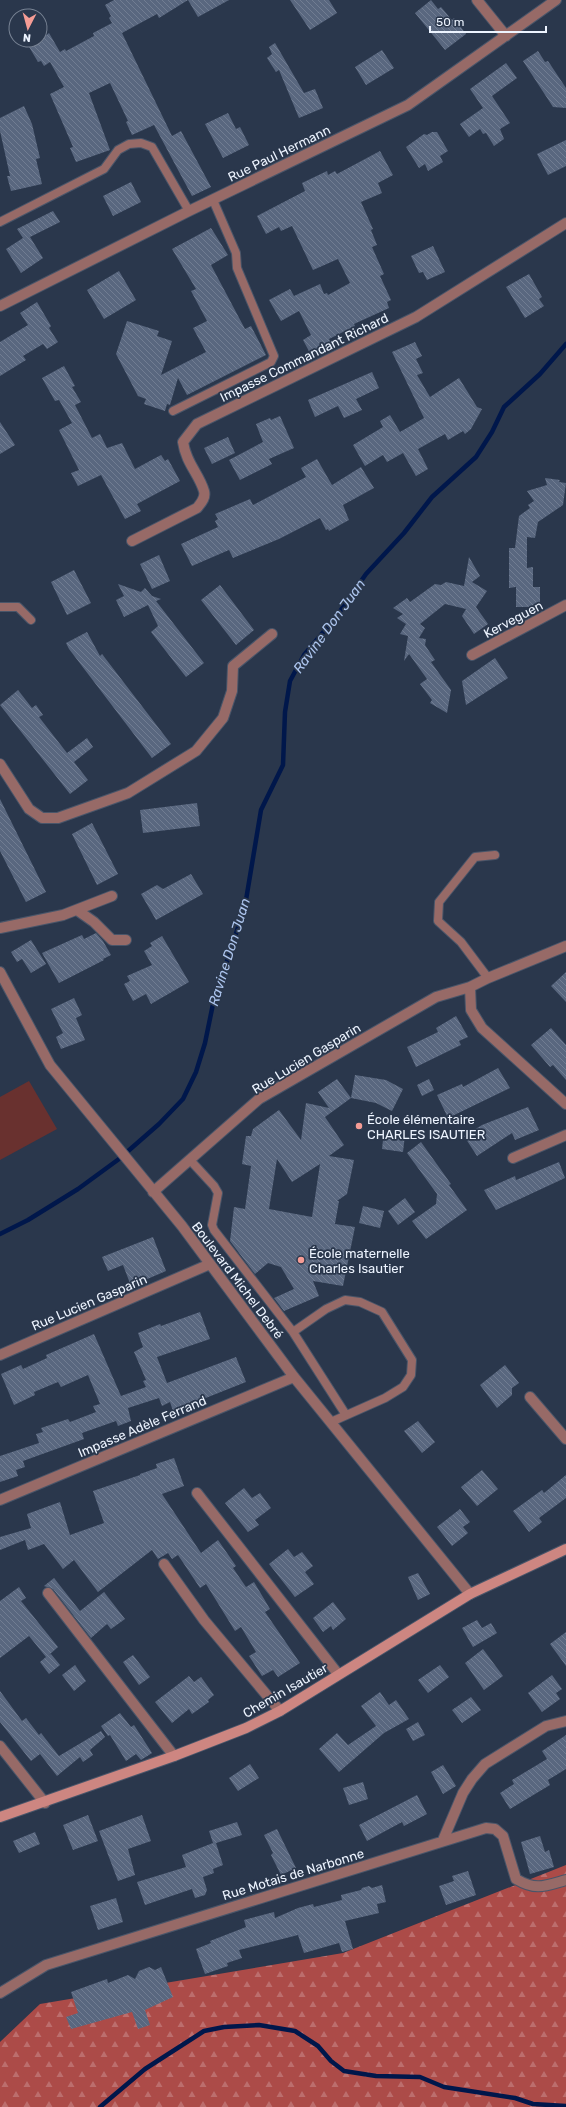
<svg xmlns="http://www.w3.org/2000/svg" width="566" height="2107" font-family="Rubik,sans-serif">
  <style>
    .forest { fill: url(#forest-firs) }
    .pitch { fill: #69312f }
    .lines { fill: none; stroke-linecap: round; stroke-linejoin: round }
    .stream { stroke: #00174b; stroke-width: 4.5 }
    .building { fill: url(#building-back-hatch); fill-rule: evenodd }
    .lane-casing { stroke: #495569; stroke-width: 10 }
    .street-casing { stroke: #495569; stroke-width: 12 }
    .secondary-casing { stroke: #495569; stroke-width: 12 }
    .lane { stroke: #976a67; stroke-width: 8 }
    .street { stroke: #976a67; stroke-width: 10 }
    .secondary { stroke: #cd8681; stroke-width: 10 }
    .poi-dot { fill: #f59c95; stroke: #2a374c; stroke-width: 1.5 }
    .labels { text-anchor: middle; stroke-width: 3.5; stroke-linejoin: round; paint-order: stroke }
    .street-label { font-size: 13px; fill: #edf4ff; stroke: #2a374c }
    .poi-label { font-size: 13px; fill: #edf4ff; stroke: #2a374c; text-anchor: start }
    .water-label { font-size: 14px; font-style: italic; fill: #adc5ee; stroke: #2a374c }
  </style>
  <defs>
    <pattern id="forest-firs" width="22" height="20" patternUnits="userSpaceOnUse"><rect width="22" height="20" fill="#ac4b48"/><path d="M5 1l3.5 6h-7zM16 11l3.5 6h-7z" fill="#bc6e6d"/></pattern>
    <pattern id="building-back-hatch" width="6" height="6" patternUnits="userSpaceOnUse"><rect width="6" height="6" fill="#59677f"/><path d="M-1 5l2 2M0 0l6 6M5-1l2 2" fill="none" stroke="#717d92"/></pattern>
  </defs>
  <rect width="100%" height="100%" fill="#2a374c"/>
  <path class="forest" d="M566 1865V2107H0V2042L40 2004 343 1953Z"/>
  <path class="pitch" d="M29 1081 57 1129 0 1160V1097Z"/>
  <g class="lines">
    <path class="stream" d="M0 1234 28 1220 78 1189 119 1159 159 1124 183 1099 196 1072 205 1043 213 1004 245 906 261 810 283 765 285 712 290 681 304 655 336 617 366 574 404 533 432 497 476 457 492 432 504 407 540 374 566 344
      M100 2107 145 2069 204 2031 224 2027 259 2025 295 2031 318 2046 331 2061 344 2071 376 2076 420 2077 444 2087 515 2098 533 2104 566 2106"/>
  </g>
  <path class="building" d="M114 0H188L159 18 157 14 122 33 172 136 181 131 211 187 192 196 154 125 132 135 126 122 128 121 110 83 89 93 110 150 76 162 70 148 73 147 50 94 64 87 50 62 44 66 41 61 38 62 25 40H40L49 33 60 52 65 49 66 51 94 36 93 33 112 23 109 18 111 16 105 5Z
    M188 0H229L198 17Z
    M290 0H329L337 13 310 30Z
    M431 0 438 9 441 7 452 20 454 18 466 34 445 50 415 13Z
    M275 43 304 93 315 89 323 108 299 118 279 70 276 72 267 58 272 54 269 47Z
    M382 50 394 68 366 85 355 67Z
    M538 51 545 62 548 61 566 88V108L553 107 523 61Z
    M506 63 517 78 492 96 510 123 500 129 504 139 494 146 486 133 483 134 480 129 469 137 460 124 483 108 470 89Z
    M24 106 32 124 40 158 36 159 42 184 11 191 7 176H10L0 131V118Z
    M228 113 236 129 240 127 249 145 223 158 205 124Z
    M432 132H437L448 151 440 156 443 162 428 171 425 164 419 168 406 147 424 134 427 135Z
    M566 140V166L548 175 537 154Z
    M380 151 393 175 378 183 382 193 361 202 373 229 371 230 377 245 372 247 384 274 380 276 391 300 387 302 389 308 354 324 355 326 329 339 332 344 311 355 303 340 311 335 299 311 281 321 269 300 290 289 294 296 320 284 324 294 327 293 328 295 350 283 338 259 313 270 292 226 281 231 279 227 266 234 257 216 305 191 302 183 327 171 328 175 335 171 337 174Z
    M131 182 141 202 113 216 103 196Z
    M53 211 60 222 30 237 43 258 21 273 6 249 23 238 17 229Z
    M211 228 228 255 211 265 245 329 251 326 266 355 187 395 178 378 170 405 167 404 165 411 144 404 146 399 138 396 116 354 127 321 159 331 157 336 172 341 161 375 206 352 193 328 207 321 191 291 196 289 172 249Z
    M433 246 445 272 427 280 423 272 419 273 411 256Z
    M119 271 136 300 104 319 87 290Z
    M529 274 542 297 539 299 544 306 525 318 506 287Z
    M37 302 51 326 49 328 58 342 47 349 43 344 23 356 26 360 0 376V342L28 325 20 313Z
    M415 342 422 356 416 359 423 373 417 375 430 397 459 378 477 407 482 409 471 429 465 434 463 431 448 440 445 434 418 449 428 469 416 476 403 453 387 462 383 455 365 466 353 445 383 427 380 421 390 415 400 432 424 418 392 352Z
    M64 366 75 386 72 387 81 402 75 405 92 438 100 434 107 448 122 443 135 469 161 455 165 461 168 459 180 481 137 504 141 511 125 519 101 475 78 486 71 473 79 470 59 430 72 423 59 400 55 401 42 378Z
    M372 372 379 388 356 399 362 410 344 418 338 406 315 417 308 400Z
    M280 416 294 448 269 459 272 464 240 480 229 460 263 442 256 424 270 418 271 420Z
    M0 422 15 445 0 454Z
    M228 437 235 453 212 464 204 448Z
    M317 459 332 485 361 467 374 488 343 505 349 520 329 531 328 529 326 530 320 518 279 539 233 558 229 550 192 566 181 544 218 527 215 521 218 519 215 514 250 499 253 505 306 477 301 468Z
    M545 478 560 480 559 482 566 483 563 505 538 522 535 538 527 537V568L533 567V587H540V607H516V587L509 588V548H515L519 516 530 508 528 505 534 501 527 491 547 485Z
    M159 555 170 581 152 589 140 564Z
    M469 557 480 576 472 582 487 591 476 607 488 624 474 634 462 616 466 609 445 604 420 624 425 628 419 638 426 639 425 645 435 660 431 662 451 690 447 713 430 703 432 700 420 684 427 679 409 654 404 661 408 636 400 634 406 624 397 618 403 614 393 608 407 598 410 602 435 584 441 585 446 582 464 586Z
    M74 570 91 603 67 615 51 582Z
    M118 584 141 592 145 588 152 596 161 599 156 601 204 663 186 677 151 632 158 626 148 605 124 617 116 600 124 596Z
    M220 585 254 630 236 645 201 600Z
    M87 632 100 656 102 654 171 744 152 758 69 649 66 643Z
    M495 658 508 678 466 705 462 681Z
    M18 690 32 708 36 705 43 715 39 717 67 753 87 738 93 747 74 762 88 780 70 794 0 705Z
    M0 799 46 892 26 902 0 851Z
    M197 803 200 826 143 833 140 810Z
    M92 823 118 874 97 885 72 834Z
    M191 874 203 894 156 920 141 894 157 885 163 889Z
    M96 933 103 941 111 955 103 959 104 960 59 983 42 953 82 935 84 939Z
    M162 936 189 982 151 1004 146 994 133 1001 124 984 130 981 127 976 152 965 144 951 152 946 150 943Z
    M31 940 46 964 31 973 22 959 17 962 11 952Z
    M566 972V1002L551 986Z
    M74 998 82 1015 76 1018 85 1040 61 1049 56 1037 63 1033 51 1009Z
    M456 1016 468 1037 459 1041 461 1045 416 1067 407 1047 438 1032 436 1028Z
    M551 1028 566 1045V1080L553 1065 550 1067 531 1045Z
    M498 1068 510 1088 448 1118 437 1095 462 1084 463 1087Z
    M355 1075 386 1080 403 1089 392 1111 376 1103 351 1098Z
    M337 1079 351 1098 325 1117 344 1145 329 1156 354 1160 347 1194 337 1201H339L335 1224 355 1227 343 1286 313 1281 319 1296 284 1311 274 1298 294 1289 281 1267 268 1263 255 1274 230 1241 234 1207 245 1209 251 1166 242 1164 246 1136H251L253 1129 279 1110 301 1140 306 1103 329 1108 318 1092ZM277 1159 292 1182 320 1164 312 1217 269 1209Z
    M429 1079 434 1090 422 1096 417 1085Z
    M528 1107 539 1130 515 1140 512 1133 477 1156 464 1136 482 1125Z
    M384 1131 405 1135 403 1152 382 1149Z
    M421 1142 451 1184 449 1185 467 1210 426 1239 412 1221 436 1204 437 1194 407 1153Z
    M559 1162 565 1178 496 1210 484 1190 515 1176 516 1180Z
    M405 1198 415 1212 398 1225 388 1211Z
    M363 1206 384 1211 380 1228 359 1223Z
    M153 1237 166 1271 131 1286 123 1265 108 1271 102 1257Z
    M200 1312 210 1339 157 1357 167 1383 236 1357 246 1382 173 1411 170 1402 162 1406 159 1398 128 1408 131 1421 118 1426 116 1421 82 1433 84 1439 23 1461 25 1467 16 1470 18 1476 0 1482V1456L39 1443 36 1434 43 1432 41 1428 68 1419 70 1422 96 1412 93 1406 100 1404 88 1375 61 1387 58 1382 34 1392 35 1395 14 1405 1 1374 21 1365 23 1369 47 1358 46 1355 94 1334 121 1396 146 1387 143 1381 146 1380 134 1352 143 1347 138 1333 160 1324 161 1326Z
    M505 1365 519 1383 512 1388V1395L497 1408 480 1385Z
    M418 1421 435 1442 422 1453 404 1431Z
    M174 1458 184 1486 162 1494 201 1553 218 1540 236 1566 233 1568 246 1587 254 1582 270 1609 265 1612 300 1663 278 1677 273 1670 262 1676 249 1656 256 1652 241 1627 235 1631 206 1584 200 1588 178 1555 172 1559 168 1553 158 1559 152 1550 98 1592 74 1560 63 1569 44 1544 28 1550 25 1540 0 1550V1537L31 1528 27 1514 60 1502 70 1535 104 1523 93 1491 140 1475V1474L157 1468 156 1464Z
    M482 1470 498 1489 477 1506 461 1487Z
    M566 1475V1498L539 1518 542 1522 529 1532 513 1511 542 1490 544 1493Z
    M244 1488 252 1498 260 1493 271 1508 255 1520 259 1525 248 1532 225 1503Z
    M460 1509 470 1522 463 1527 468 1533 452 1546 437 1527Z
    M288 1549 294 1557 302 1552 313 1566 305 1572 314 1584 295 1597 269 1564Z
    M418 1573 430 1594 418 1600 408 1577Z
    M54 1578 80 1611 104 1592 125 1619 111 1629 107 1624 91 1638 53 1589 44 1586Z
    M19 1587 26 1598 21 1601 58 1647 49 1655 51 1654 60 1665 49 1674 40 1662 46 1657 29 1636 0 1658V1601Z
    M333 1602 346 1619 333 1630 331 1626 323 1632 313 1618Z
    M477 1620 482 1628 491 1623 497 1633 473 1647 462 1628Z
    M566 1632V1666L550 1644Z
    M483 1649 503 1676 484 1690 465 1663Z
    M133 1655 150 1677 139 1685 123 1662Z
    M75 1665 86 1681 74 1691 62 1675Z
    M440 1665 449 1677 428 1693 418 1680Z
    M552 1675 562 1689 556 1693 560 1699 542 1712 528 1693Z
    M189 1676 194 1682 201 1677 214 1695 208 1700 209 1702 192 1714 189 1709 172 1723 155 1702Z
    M0 1691 22 1721 26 1718 39 1735 41 1733 59 1756 101 1731 105 1737 90 1750 93 1755 83 1762 80 1757 57 1776 40 1754 31 1761 0 1722Z
    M380 1692 389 1705 396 1700 409 1719 384 1733 339 1772 319 1749 337 1733 348 1745 376 1726 361 1706Z
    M471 1697 481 1710 462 1723 452 1710Z
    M120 1713 131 1727 134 1725 152 1753 141 1760 136 1754 126 1761 110 1735 108 1736 101 1726Z
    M418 1722 425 1735 413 1741 406 1729Z
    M566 1735V1769L548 1780 550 1785 510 1809 500 1793 514 1784 512 1780 547 1759 542 1751Z
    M250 1764 259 1778 238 1791 229 1778Z
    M443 1765 456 1786 443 1794 431 1772Z
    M363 1782 368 1799 349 1805 343 1788Z
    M417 1795 427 1814 404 1826 402 1822 367 1841 359 1825Z
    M88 1815 98 1841 73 1850 63 1825Z
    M142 1815 151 1841 128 1849 135 1875 118 1881 99 1831Z
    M237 1822 242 1835 216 1843 223 1865 213 1869 214 1873 203 1877 207 1890 205 1895 195 1898 192 1889 145 1905 137 1882 186 1867 182 1855 213 1843 209 1831Z
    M277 1829 296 1868 281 1875 271 1855 273 1853 264 1835Z
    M35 1832 40 1844 19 1853 13 1841Z
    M540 1836 545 1852 549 1850 554 1867 530 1874 521 1842Z
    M468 1871 476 1895 446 1905 439 1886 454 1881 452 1876Z
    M382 1885 386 1902 377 1904 379 1913 345 1921 353 1949 342 1952 339 1943 304 1953 298 1935 239 1950 242 1958 227 1963 228 1966 205 1974 196 1949 211 1943 210 1941 246 1927 244 1920 274 1912 275 1918 298 1908 313 1904 314 1907 342 1900 341 1895 361 1890 362 1888 369 1886 372 1888Z
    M116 1898 123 1922 98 1930 90 1906Z
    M149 1967 155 1970 161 1967 173 1997 145 2010 150 2025 138 2029 132 2012 71 2029 66 2017 78 2013 71 1992 107 1979 108 1983 128 1975 135 1979 139 1971Z"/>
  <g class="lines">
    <g class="lane-casing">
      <path id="lane" d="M0 222 104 169 118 150 129 144 141 143 152 147 189 211
        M173 411 271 362 274 356 237 268 236 253 213 200
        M0 607H18L31 620
        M488 978 461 942 438 921 439 902 475 857 495 855
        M190 1160 214 1186 218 1193 212 1225 214 1230 293 1332 326 1309 345 1300 360 1302 382 1312 412 1360 411 1375 403 1387 385 1398 331 1422
        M293 1332 346 1415"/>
    </g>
    <g class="street-casing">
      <path id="street" d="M477 0 506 36
        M0 306 189 211 408 105 556 0
        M132 541 197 508C201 503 206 498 204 491 199 474 186 463 183 442L197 424 416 317 566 223
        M472 655 566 605
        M0 764 29 809 42 818H58L128 793 196 751 223 718 232 691 233 666 272 634
        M77 910 94 922 112 940H126
        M0 928 63 915 112 896
        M0 972 50 1065 182 1226 294 1377 470 1594
        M470 987 471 1010 482 1028 566 1104
        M513 1158 566 1135
        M153 1192 259 1099 436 997 470 987 488 978 566 946
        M0 1355 210 1264
        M530 1397 566 1439
        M197 1493 338 1674
        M0 1500 294 1377
        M164 1564 204 1620 280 1711
        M48 1593 174 1756
        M0 1746 45 1803
        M443 1840 463 1793 472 1779 485 1764 546 1726 566 1721
        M0 1993 46 1965 486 1828 495 1829 503 1836 516 1879C536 1891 545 1886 566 1880"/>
    </g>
    <g class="secondary-casing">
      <path id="secondary" d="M0 1817 174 1756 246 1728 280 1711 470 1594 566 1549"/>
    </g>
    <use href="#lane" class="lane"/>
    <use href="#street" class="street"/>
    <use href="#secondary" class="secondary"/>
  </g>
  <g class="poi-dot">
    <circle cx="359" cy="1126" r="4"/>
    <circle cx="301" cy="1260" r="4"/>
  </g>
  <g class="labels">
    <g class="street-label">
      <text transform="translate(279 153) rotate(-26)" y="5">Rue Paul Hermann</text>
      <text transform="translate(304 357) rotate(-26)" y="5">Impasse Commandant Richard</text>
      <text transform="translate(513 619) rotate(-28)" y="5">Kerveguen</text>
      <text transform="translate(306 1058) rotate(-31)" y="5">Rue Lucien Gasparin</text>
      <text transform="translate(238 1280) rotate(53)" y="5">Boulevard Michel Debré</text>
      <text transform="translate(89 1302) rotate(-23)" y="5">Rue Lucien Gasparin</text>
      <text transform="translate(142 1426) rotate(-23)" y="5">Impasse Adèle Ferrand</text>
      <text transform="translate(285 1690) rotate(-30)" y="5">Chemin Isautier</text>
      <text transform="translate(293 1874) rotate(-17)" y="5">Rue Motais de Narbonne</text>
    </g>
    <g class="poi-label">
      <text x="367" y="1124">École élémentaire<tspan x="367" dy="15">CHARLES ISAUTIER</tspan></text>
      <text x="309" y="1258">École maternelle<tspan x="309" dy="15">Charles Isautier</tspan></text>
    </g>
    <g class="water-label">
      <text transform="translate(329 626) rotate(-54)" y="5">Ravine Don Juan</text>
      <text transform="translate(229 952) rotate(-73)" y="5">Ravine Don Juan</text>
    </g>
  </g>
  <g transform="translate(28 28) rotate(186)"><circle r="19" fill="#2a374c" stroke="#788394"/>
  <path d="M0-3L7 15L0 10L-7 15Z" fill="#f59c95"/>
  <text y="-6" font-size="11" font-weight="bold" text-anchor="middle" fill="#edf4ff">N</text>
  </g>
  <path d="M430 26v6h116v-6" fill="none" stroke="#edf4ff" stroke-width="2"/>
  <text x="436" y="26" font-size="12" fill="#edf4ff" stroke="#2a374c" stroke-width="3" paint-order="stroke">50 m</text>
</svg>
